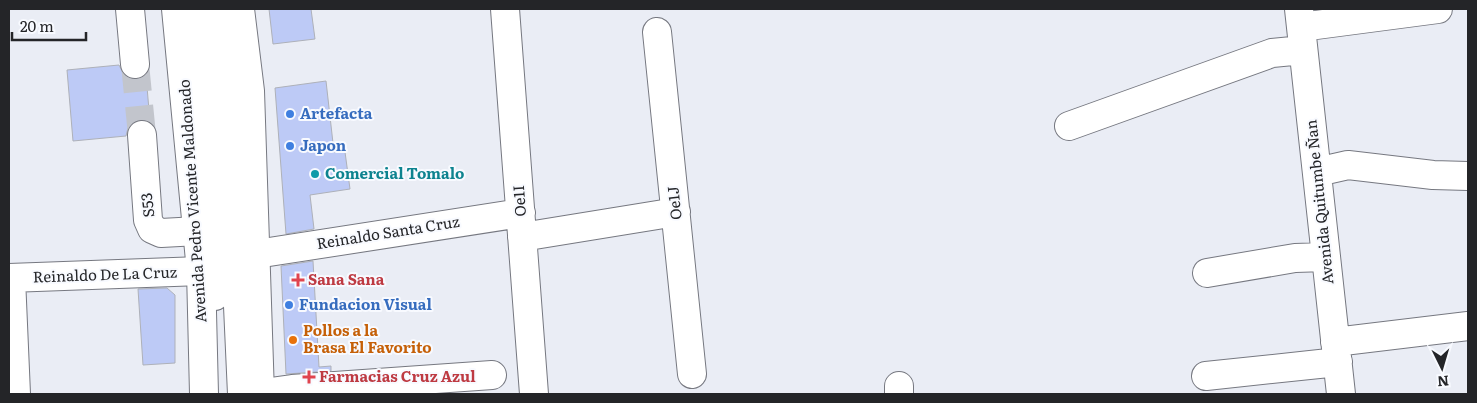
<svg xmlns="http://www.w3.org/2000/svg" width="1477" height="403" font-family="Literata,serif">
  <style>
    .building { fill: #bdcaf6; stroke: #aeb1b9 }
    .lines { fill: none; stroke-linecap: round; stroke-linejoin: round }
    .minor-tunnel { stroke: #c2c5cc; stroke-width: 28; stroke-dasharray: 28 14; stroke-linecap: butt }
    .minor-casing { stroke: #767880; stroke-width: 30 }
    .major-casing { stroke: #767880; stroke-width: 30 }
    .minor { stroke: #fff; stroke-width: 28 }
    .major { stroke: #fff; stroke-width: 28 }
    .shop-dot { fill: #3f7fe0; stroke: #f8faff; stroke-width: 2 }
    .culture-dot { fill: #0f9aa8; stroke: #f8faff; stroke-width: 2 }
    .health-dot { fill: #e0444e; stroke: #f8faff; stroke-width: 2 }
    .food-dot { fill: #e8710a; stroke: #f8faff; stroke-width: 2 }
    .labels { text-anchor: middle; stroke-width: 4; stroke-linejoin: round; paint-order: stroke }
    .shop-label { font-size: 15px; font-weight: bold; fill: #366cbe; stroke: #f8faff; text-anchor: start }
    .culture-label { font-size: 15px; font-weight: bold; fill: #0d838f; stroke: #f8faff; text-anchor: start }
    .street-label { font-size: 15px; fill: #242528; stroke: #f8faff }
    .health-label { font-size: 15px; font-weight: bold; fill: #be3a42; stroke: #f8faff; text-anchor: start }
    .food-label { font-size: 15px; font-weight: bold; fill: #c56008; stroke: #f8faff; text-anchor: start }
  </style>
  <rect width="100%" height="100%" fill="#eaedf5"/>
  <path class="building" d="M269 9H311L315 39 273 44Z
    M119 65 123 73 129 78 137 79 146 75 150 122 141 119 134 122 128 128 126 136 73 141 67 70Z
    M326 81 334 152H345L350 189 310 195 314 229 286 234 275 88Z
    M313 261 319 367 331 366V371L286 374 281 266Z
    M167 288 175 295V363L143 365 138 289Z"/>
  <g class="lines">
    <path class="minor-tunnel" d="M135 64 142 135"/>
    <g class="minor-casing">
      <path id="minor" d="M130 9 135 64
        M190 9 211 179 215 296
        M217 9 233 196 242 394
        M505 9 534 394
        M1299 9 1341 394
        M1301 27 1438 9
        M657 32 692 374
        M1069 126 1272 53 1303 50
        M142 135 148 220 152 229 161 233 198 231
        M1317 172 1348 165 1433 175 1468 176
        M522 237 676 212
        M256 254 521 213
        M1207 273 1295 258 1326 257
        M9 278 201 271
        M11 278 16 394
        M1335 342 1468 326
        M1206 376 1338 362
        M899 386V394
        M256 394 292 389 492 375"/>
    </g>
    <g class="major-casing">
      <path id="major" d="M176 9 201 271 204 394
        M240 9 250 91 260 394"/>
    </g>
    <use href="#minor" class="minor"/>
    <use href="#major" class="major"/>
  </g>
  <g class="shop-dot">
    <circle cx="290" cy="114" r="5"/>
    <circle cx="290" cy="146" r="5"/>
    <circle cx="289" cy="305" r="5"/>
  </g>
  <circle class="culture-dot" cx="315" cy="174" r="5"/>
  <g class="health-dot">
    <path d="M295.5 272.5h5v5h5v5h-5v5h-5v-5h-5v-5h5z"/>
    <path d="M306.5 369.5h5v5h5v5h-5v5h-5v-5h-5v-5h5z"/>
  </g>
  <circle class="food-dot" cx="293" cy="340" r="5"/>
  <g class="labels">
    <g class="shop-label">
      <text x="300" y="119">Artefacta</text>
      <text x="300" y="151">Japon</text>
      <text x="299" y="310">Fundacion Visual</text>
    </g>
    <g class="culture-label">
      <text x="325" y="179">Comercial Tomalo</text>
    </g>
    <g class="street-label">
      <text transform="translate(193 201) rotate(-94)" y="5">Avenida Pedro Vicente Maldonado</text>
      <text transform="translate(520 201) rotate(-94)" y="5">Oe1I</text>
      <text transform="translate(1320 202) rotate(-96)" y="5">Avenida Quitumbe Ñan</text>
      <text transform="translate(675 203) rotate(-96)" y="5">Oe1J</text>
      <text transform="translate(148 205) rotate(-97)" y="5">S53</text>
      <text transform="translate(388 233) rotate(-9)" y="5">Reinaldo Santa Cruz</text>
      <text transform="translate(105 275) rotate(-2)" y="5">Reinaldo De La Cruz</text>
    </g>
    <g class="health-label">
      <text x="308" y="285">Sana Sana</text>
      <text x="319" y="382">Farmacias Cruz Azul</text>
    </g>
    <g class="food-label">
      <text x="303" y="336">Pollos a la<tspan x="303" dy="17">Brasa El Favorito</tspan></text>
    </g>
  </g>
  <rect width="1477" height="403" fill="none" stroke="#242528" stroke-width="20"/>
  <g transform="translate(1442 368) rotate(175)" stroke="#f8faff" stroke-width="4" paint-order="stroke">
  <path d="M0-4L9 19L0 12L-9 19Z" fill="#242528"/>
  <text y="-8" font-size="14" font-weight="bold" text-anchor="middle" fill="#242528">N</text>
  </g>
  <path d="M12 32v8h74v-8" fill="none" stroke="#242528" stroke-width="2.5"/>
  <text x="20" y="32" font-size="15" fill="#242528" stroke="#f8faff" stroke-width="4" paint-order="stroke">20 m</text>
</svg>
